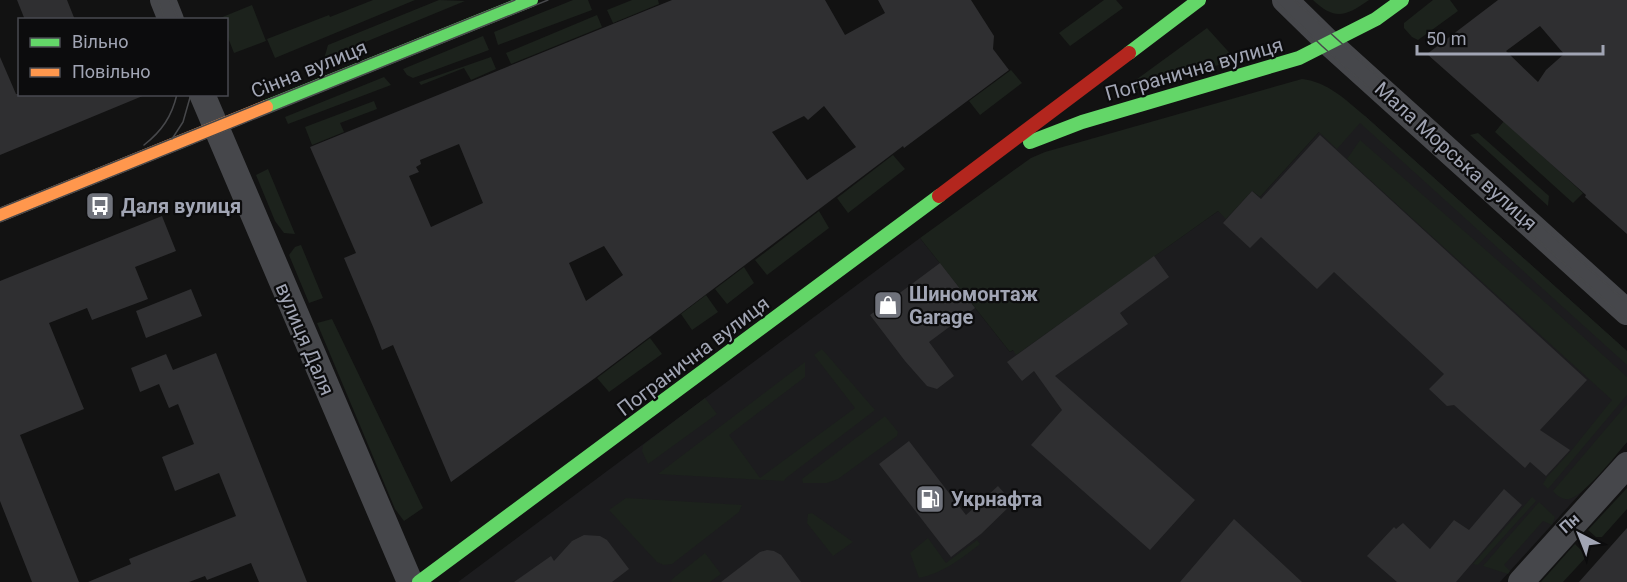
<svg xmlns="http://www.w3.org/2000/svg" width="1627" height="582" font-family="Roboto,sans-serif">
  <style>
    .built { fill: #1c1c1e }
    .green { fill: #1c221c }
    .building { fill: #2f2f31; fill-rule: evenodd }
    .lines { fill: none; stroke-linecap: round; stroke-linejoin: round }
    .street { stroke: #46474b; stroke-width: 26 }
    .fast { stroke: #63d668; stroke-width: 14 }
    .slow { stroke: #ff974d; stroke-width: 14 }
    .jam { stroke: #b3261e; stroke-width: 14 }
    .tram { stroke: #47484b; stroke-width: 1.5 }
    .labels { text-anchor: middle; stroke-width: 4.5; stroke-linejoin: round; paint-order: stroke }
    .street-label { font-size: 20px; fill: #a1a5b4; stroke: #0c0c0d }
    .poi-label { font-size: 20px; font-weight: bold; fill: #a1a5b4; stroke: #0c0c0d; text-anchor: start }
  </style>
  <rect width="100%" height="100%" fill="#121212"/>
  <path class="built" d="M1365 116 1627 351V442L1500 582H458L920 238 1010 352 1094 299 1218 211 1226 218 1252 191 1260 197 1319 132Z"/>
  <path class="green" d="M373 0H415L275 58 267 39 329 15 330 17Z
    M439 0 465 1 324 59 328 45Z
    M573 0H588L592 10 498 45 494 32Z
    M632 0H658L659 4 613 23 607 10Z
    M1104 0H1116L1123 8 1070 46 1059 33Z
    M1313 0H1369C1346 16 1335 21 1313 0Z
    M1433 0H1450L1458 11 1418 40 1412 37 1404 28V23Z
    M252 5 266 41 234 53 227 35 226 20 220 18Z
    M597 15 602 27 511 64 506 53Z
    M1207 28 1236 60 1118 94V93Z
    M483 36 489 50 413 78 407 75 403 69Z
    M491 57 496 69 471 80 464 68 421 85 419 82Z
    M1011 70 1022 83 980 115 969 101Z
    M384 77 391 85 288 124 285 117Z
    M1302 79C1328 82 1346 100 1365 116L1627 351V365L1360 123 1337 149 1319 132 1260 197 1252 191 1226 219 1218 211 1016 355 1013 350 1010 352 920 238 1031 158 1045 152Z
    M374 101 377 109 340 123 344 132 312 145 305 127Z
    M1504 121 1583 193 1573 203 1495 132Z
    M1478 133 1549 196 1548 206 1470 135Z
    M1360 140 1536 294 1627 377V395L1548 489 1543 484 1547 477 1571 451 1612 400 1347 159Z
    M893 155 905 169 848 213 837 198Z
    M268 169 295 234 284 233 275 221 256 175Z
    M819 211 829 228 767 275 755 260Z
    M301 245 323 298 309 303 289 255 295 247Z
    M744 267 754 283 727 304 715 289Z
    M706 295 718 312 692 330 681 314Z
    M332 319 423 508 404 521 395 509 317 323Z
    M650 338 662 354 609 392 597 378Z
    M822 349 875 410 786 478 784 481 658 474 805 362V377L729 435 760 478 855 408 814 355Z
    M705 398 717 414 648 464 642 451 643 445Z
    M1627 404V442C1616 455 1584 496 1569 499 1563 500 1557 496 1553 491Z
    M885 416 898 432 897 436 838 479 827 483H803L802 479Z
    M1627 488V509L1602 537H1596L1588 530Z
    M1532 497 1536 501 1478 565 1473 564Z
    M626 498 742 505 739 512 672 564 664 565 657 562 609 510Z
    M1539 502 1555 517 1552 525 1543 521 1504 565 1510 571 1508 574 1483 566Z
    M812 513 853 542 833 556 807 523 808 514Z
    M928 538 946 563 977 540 980 544C961 559 943 573 919 578L910 553Z
    M1575 544 1587 556 1563 582H1541Z
    M705 553 721 574 710 582H672L671 580Z"/>
  <path class="building" d="M17 0H67L75 20H25Z
    M672 0H825L845 35 885 13 878 0H971L994 36 993 49 1009 70 904 148 903 146 595 378 451 482 393 345 382 350 374 329 344 258 356 253 310 147ZM824 106 856 147 807 180 772 132 804 116 808 120ZM459 144 483 203 431 227 409 176 419 172 416 167 421 164 420 160ZM604 246 623 275 586 301 569 263Z
    M1498 0H1627V234L1585 197 1586 195 1427 54ZM1540 26 1564 54 1546 70 1538 82 1506 51Z
    M0 57 16 94 145 95 0 155Z
    M1320 135 1587 380 1540 430 1570 450 1546 476 1530 462 1525 468 1454 405 1447 406 1429 389 1444 374 1334 272 1317 289 1261 237 1250 248 1223 223 1252 191 1261 199Z
    M162 216 176 251 135 267 148 299 92 320 87 308 49 323 84 409 20 435 79 582H32L0 501V281Z
    M1154 256 1169 277 1120 313 1128 324 1055 376 1195 500 1150 550 1031 445 1062 410 1034 371 1022 381 1007 362Z
    M940 263 975 308 929 342 954 376 937 389 927 386 905 361 870 315Z
    M191 289 202 316 146 338 136 311Z
    M216 353 307 582H259L251 563 207 580 205 576 189 582H88L131 564 129 559 236 516 219 473 175 491 162 457 194 444 178 404 169 408 159 384 140 392 131 368 166 354 173 370Z
    M909 441 966 515 998 486 1013 503 981 534 951 557 879 464Z
    M1504 489 1522 505 1456 582H1397L1367 556 1394 527 1396 529 1403 523 1430 549 1454 520 1469 530Z
    M1234 519 1302 582H1180Z
    M1627 528V582H1579Z
    M584 535 600 536 607 540 629 569 612 582H514L551 556 554 561 572 541Z
    M767 550 774 551 781 555 801 582H721L760 552Z"/>
  <g class="lines">
    <path class="street" d="M163 0 171 20
      M1285 0 1329 43 1627 312
      M202 94 410 582
      M1521 582 1627 465"/>
    <path class="fast" d="M1129 53 1199 0
      M266 107 531 0
      M1030 142 1082 122 1299 58 1376 19 1402 0
      M419 582 939 196"/>
    <path class="slow" d="M0 215 266 107"/>
    <path class="jam" d="M939 196 1129 53"/>
    <path class="tram" d="M158 0 165 20
      M170 0 178 20
      M1274 0 1322 46 1627 320
      M1294 0 1627 303
      M172 139 183 122 191 94
      M144 145C162 131 172 116 177 94
      M0 208 515 0
      M0 222 548 0"/>
  </g>
  <defs>
    <g id="bus-square" transform="scale(1.5)"><rect x="-9" y="-9" width="18" height="18" rx="4" fill="#6f727b" stroke="#0c0c0d"/><path d="M-5-6H5V4H4V6H2V4H-2V6H-4V4H-5ZM-3.5-4V0h7V-4ZM-3.5 1.2v1.5H-2V1.2ZM2 1.2v1.5H3.5V1.2Z" fill="#fff"/></g>
    <g id="shop-square" transform="scale(1.5)"><rect x="-9" y="-9" width="18" height="18" rx="4" fill="#6f727b" stroke="#0c0c0d"/><path d="M-5-2.5h2.3a2.7 3.5 0 0 1 5.4 0H5L5.5 6h-11ZM-1.5-2.5h3a1.5 2.3 0 0 0-3 0Z" fill="#fff"/></g>
    <g id="fuel-square" transform="scale(1.5)"><rect x="-9" y="-9" width="18" height="18" rx="4" fill="#6f727b" stroke="#0c0c0d"/><path d="M-5.5-6h7V0h2V4h1.3V-2.5L3-4.5l.8-.8L6-3V5H2.5V1h-1V6h-7ZM-4.2-4.7v3.2H.2V-4.7Z" fill="#fff"/></g>
  </defs>
  <g fill-rule="evenodd">
    <use href="#bus-square" x="100" y="206"/>
    <use href="#shop-square" x="888" y="305"/>
    <use href="#fuel-square" x="930" y="499"/>
  </g>
  <g class="labels">
    <g class="street-label">
      <text transform="translate(309 69) rotate(-22)" y="7">Сінна вулиця</text>
      <text transform="translate(1194 69) rotate(-16)" y="7">Погранична вулиця</text>
      <text transform="translate(1456 156) rotate(42)" y="7">Мала Морська вулиця</text>
      <text transform="translate(305 339) rotate(67)" y="7">вулиця Даля</text>
      <text transform="translate(693 356) rotate(-37)" y="7">Погранична вулиця</text>
    </g>
    <g class="poi-label">
      <text x="121" y="213">Даля вулиця</text>
      <text x="909" y="301">Шиномонтаж<tspan x="909" dy="23">Garage</tspan></text>
      <text x="951" y="506">Укрнафта</text>
    </g>
  </g>
  <rect x="18" y="18" width="210" height="78" fill="#0c0c0d" stroke="#484950" stroke-width="1.5"/>
  <rect x="30" y="38" width="30" height="9" fill="#63d668" stroke="#484950" stroke-width="1.5"/>
  <text x="72" y="48" font-size="18" fill="#a1a5b4">Вільно</text>
  <rect x="30" y="68" width="30" height="9" fill="#ff974d" stroke="#484950" stroke-width="1.5"/>
  <text x="72" y="78" font-size="18" fill="#a1a5b4">Повільно</text>
  <g transform="translate(1579 534) rotate(318)" stroke="#0c0c0d" stroke-width="4.5" paint-order="stroke">
  <path d="M0-4.5L10 22L0 15L-10 22Z" fill="#a1a5b4"/>
  <text y="-9" font-size="16" font-weight="bold" text-anchor="middle" fill="#a1a5b4">Пн</text>
  </g>
  <path d="M1417 45v9h186v-9" fill="none" stroke="#a1a5b4" stroke-width="3"/>
  <text x="1426" y="45" font-size="18" fill="#a1a5b4" stroke="#0c0c0d" stroke-width="4.5" paint-order="stroke">50 m</text>
</svg>
